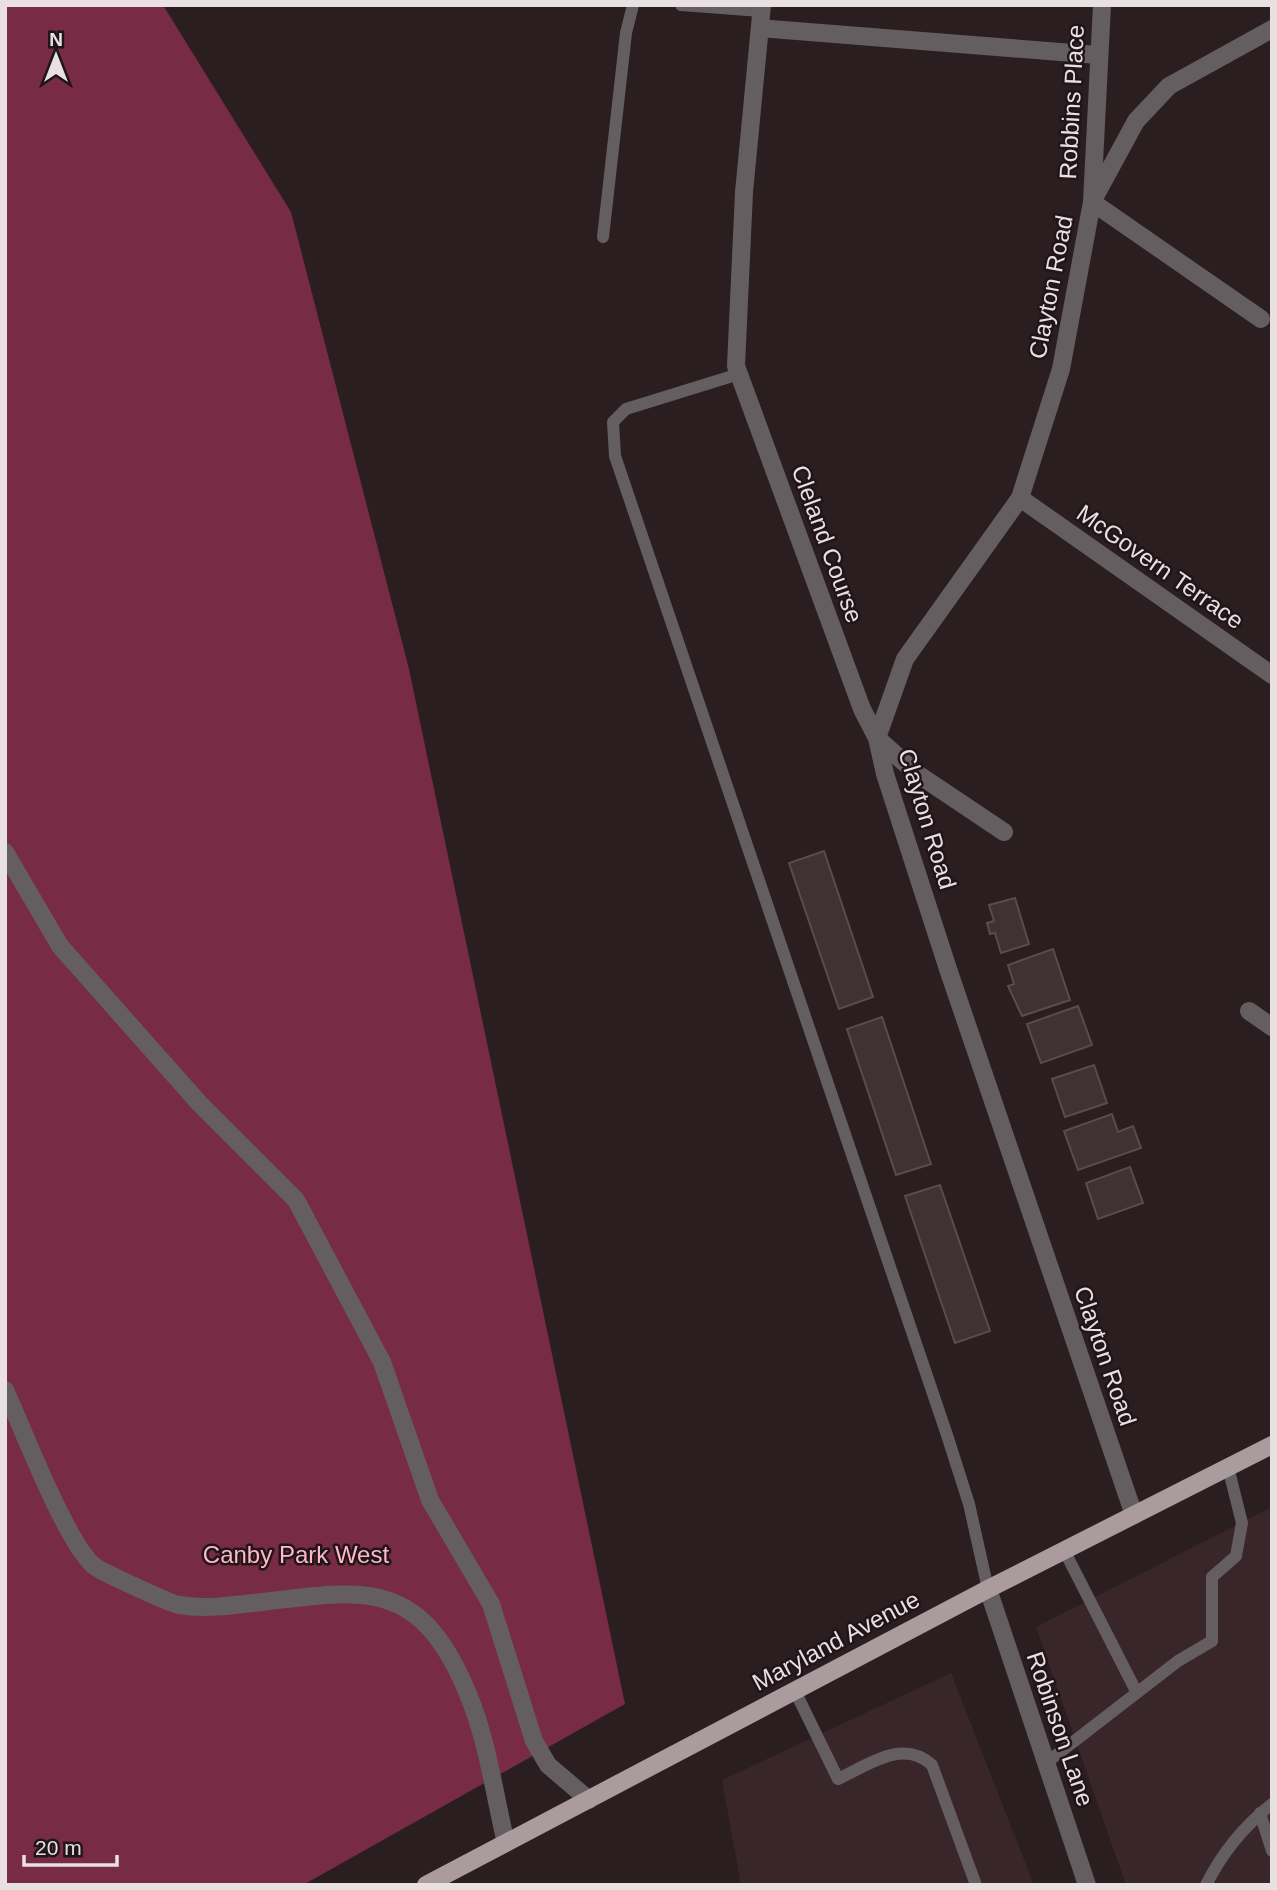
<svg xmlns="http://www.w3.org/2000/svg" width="1277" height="1890" font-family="Helvetica,sans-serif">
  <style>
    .built { fill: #38262a }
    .green { fill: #772b44 }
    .building { fill: #3f3134; stroke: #594b4e; stroke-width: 2 }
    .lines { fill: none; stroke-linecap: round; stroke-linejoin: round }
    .lane { stroke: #655e60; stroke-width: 12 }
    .street { stroke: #655e60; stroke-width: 18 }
    .primary { stroke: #a99b9e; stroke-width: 18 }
    .labels { text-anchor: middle; stroke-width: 5; stroke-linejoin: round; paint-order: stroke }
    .street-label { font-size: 24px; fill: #e9e0e2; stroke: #201518 }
    .park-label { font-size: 24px; fill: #feb7c8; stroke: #201518 }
  </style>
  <rect width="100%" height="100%" fill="#2a1e21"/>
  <path class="built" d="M1272 1507V1885H1126L1036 1627Z
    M951 1673 1034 1885H741L722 1780Z"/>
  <path class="green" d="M5 5H163L291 212 409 669 625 1704 303 1885H5Z"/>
  <path class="building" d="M824 851 873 997 839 1009 789 863Z
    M1015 898 1029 944 1001 953 995 933 990 934 987 923 994 921 989 905Z
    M1053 949 1070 1000 1022 1016 1008 986 1014 984 1008 965Z
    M1078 1006 1092 1045 1041 1063 1027 1024Z
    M882 1017 931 1164 896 1175 847 1029Z
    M1094 1065 1107 1103 1065 1117 1052 1079Z
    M1112 1114 1118 1132 1133 1126 1141 1148 1078 1170 1064 1131Z
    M1130 1167 1143 1203 1098 1219 1086 1183Z
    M940 1185 990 1331 955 1343 905 1196Z"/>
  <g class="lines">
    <path class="lane" d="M681 5 761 11
      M603 237 626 33 633 5
      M739 374 626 409 613 422 615 456 947 1435 969 1504 988 1589
      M1064 1550 1137 1693
      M795 1691 838 1779C868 1765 903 1738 932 1765L976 1885
      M1046 1763 1178 1661 1212 1641V1577L1236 1556 1242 1523 1228 1467
      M1260 1813 1272 1851
      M1206 1885C1222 1853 1244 1826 1272 1804"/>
    <path class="street" d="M762 5 744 192 736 366 862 709 877 738 916 773 1004 832
      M1102 5 1092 202 1261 319
      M760 28 1098 55
      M1020 498 1272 675
      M5 852 60 946 199 1103 296 1200 382 1362 430 1500 491 1604 534 1741 548 1765 589 1800
      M1249 1011 1272 1027
      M5 1390C22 1426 69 1551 97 1568 105 1573 171 1604 179 1605 203 1609 228 1606 253 1603 363 1590 419 1575 468 1694 488 1742 494 1793 506 1843
      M1134 1515 948 969 885 774 877 738 905 659 1020 498 1061 369 1092 202 1136 121 1169 86 1272 29
      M988 1589 1087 1885"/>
    <path class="primary" d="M426 1885 988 1589 1272 1445"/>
  </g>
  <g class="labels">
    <g class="street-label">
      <text transform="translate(1072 102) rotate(-87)" y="8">Robbins Place</text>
      <text transform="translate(1051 287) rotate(-79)" y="8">Clayton Road</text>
      <text transform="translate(827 544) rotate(70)" y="8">Cleland Course</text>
      <text transform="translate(1160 567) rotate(35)" y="8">McGovern Terrace</text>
      <text transform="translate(927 819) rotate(73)" y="8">Clayton Road</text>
      <text transform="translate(1105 1356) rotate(71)" y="8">Clayton Road</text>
      <text transform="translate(836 1641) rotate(-28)" y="8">Maryland Avenue</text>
      <text transform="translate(1060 1729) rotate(71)" y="8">Robinson Lane</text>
    </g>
    <g class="park-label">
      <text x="296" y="1563">Canby Park West</text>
    </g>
  </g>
  <rect width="1277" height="1890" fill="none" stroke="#e9e0e2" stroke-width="14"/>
  <g transform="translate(56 56)" stroke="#201518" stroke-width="5" paint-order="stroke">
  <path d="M0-5L12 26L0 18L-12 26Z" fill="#e9e0e2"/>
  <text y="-10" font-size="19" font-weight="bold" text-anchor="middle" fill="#e9e0e2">N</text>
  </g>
  <path d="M24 1855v10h93v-10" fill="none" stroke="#e9e0e2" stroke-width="3.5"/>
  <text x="35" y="1855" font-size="21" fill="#e9e0e2" stroke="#201518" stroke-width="5" paint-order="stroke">20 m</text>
</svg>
